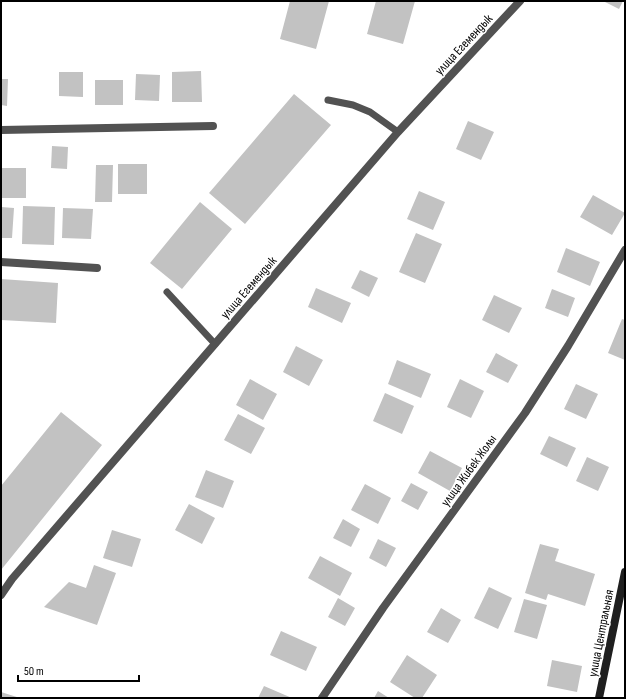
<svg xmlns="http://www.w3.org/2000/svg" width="626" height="699" font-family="'Sofia Sans Condensed',sans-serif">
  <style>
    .building { fill: #c2c2c2 }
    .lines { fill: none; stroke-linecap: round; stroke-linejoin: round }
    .service { stroke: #525252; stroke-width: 7 }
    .minor { stroke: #525252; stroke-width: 8 }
    .secondary { stroke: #1f1f1f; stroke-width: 8 }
    .labels { text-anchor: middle; stroke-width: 3; stroke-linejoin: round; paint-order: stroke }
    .street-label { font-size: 13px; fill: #000; stroke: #fff }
  </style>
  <rect width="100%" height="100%" fill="#fff"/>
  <path class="building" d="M290 1H329L316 49 280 39Z
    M376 1H415L403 44 367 34Z
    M603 1H623L619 9Z
    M201 71 202 102H172V72Z
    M59 72H83V97L59 96Z
    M136 74 160 75 159 101 135 100Z
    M1 79H8L7 106 1 105Z
    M95 80H123V105H95Z
    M294 94 331 125 245 224 209 193Z
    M468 121 494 132 481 160 456 149Z
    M52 146 68 147 67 169 51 168Z
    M118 164H147V194H118Z
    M96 165H113L112 202H95Z
    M1 168H26V198H1Z
    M419 191 445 202 433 230 407 219Z
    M593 195 625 213 612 235 580 217Z
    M200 202 232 229 182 289 150 263Z
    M23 206 55 207 54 245 22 244Z
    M1 207 14 208 12 238H1Z
    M63 208 93 209 91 239 62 238Z
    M416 233 442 244 425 283 399 272Z
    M566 248 600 262 590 286 557 272Z
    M360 270 378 278 369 297 351 288Z
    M1 279 58 283 56 323 1 320Z
    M316 288 351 303 342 323 308 307Z
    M552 289 575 298 568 317 545 308Z
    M494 295 522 308 509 333 482 320Z
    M622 319 625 320V360L608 353Z
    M296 346 323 360 309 386 283 372Z
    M496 353 518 365 508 383 486 372Z
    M397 360 431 374 421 398 388 384Z
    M250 379 277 394 263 420 236 405Z
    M460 379 484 391 471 418 447 407Z
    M576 384 598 394 586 419 564 409Z
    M385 393 414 406 402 434 373 421Z
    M61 412 102 445 1 570V486Z
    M238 414 265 428 251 454 224 440Z
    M549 436 576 448 567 467 540 454Z
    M430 451 462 468 450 491 418 473Z
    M587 457 609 467 598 491 576 481Z
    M206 470 234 481 223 508 195 497Z
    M411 483 428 492 418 510 401 501Z
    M365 484 391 498 378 524 351 510Z
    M189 504 215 518 202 544 175 530Z
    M343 519 360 529 351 547 333 538Z
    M112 530 141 539 132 567 103 558Z
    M378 539 396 548 386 567 369 558Z
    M540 544 559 549 555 561 595 574 585 606 548 594 546 600 525 593Z
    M320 556 352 573 340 596 308 578Z
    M94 565 116 573 97 625 44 607 69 582 86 588Z
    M489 587 512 598 498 629 474 618Z
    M338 598 355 608 345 626 328 617Z
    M524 599 547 605 537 639 514 632Z
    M441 608 461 620 448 643 427 632Z
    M281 631 317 647 306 671 270 655Z
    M407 655 437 675 422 698H415L390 682Z
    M552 660 582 666 577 692 547 686Z
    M264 686 292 698H258Z
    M378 691 389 698H374Z
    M1 692 20 698H1Z"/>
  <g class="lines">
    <path class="service" d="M328 100 353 105 370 112 398 132
      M167 292 215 344"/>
    <path class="minor" d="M1 130 213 126
      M1 262 97 268
      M1 595 12 579 398 132 520 1
      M322 698 383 608 525 413 568 346 625 250"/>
    <path class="secondary" d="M599 698 625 572"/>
  </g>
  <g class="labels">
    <g class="street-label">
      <text transform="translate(463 44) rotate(-47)" y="5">улица Егемендык</text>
      <text transform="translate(248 287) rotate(-49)" y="5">улица Егемендык</text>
      <text transform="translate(468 470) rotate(-54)" y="5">улица Жибек Жолы</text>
      <text transform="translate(600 633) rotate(-79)" y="5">улица Центральная</text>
    </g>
  </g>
  <rect width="626" height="699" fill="none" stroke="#000000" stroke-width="4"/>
  <path d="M18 675v6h121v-6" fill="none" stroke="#000000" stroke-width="2"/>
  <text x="24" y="675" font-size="12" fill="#000000" stroke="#ffffff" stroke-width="3" paint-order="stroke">50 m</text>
</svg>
